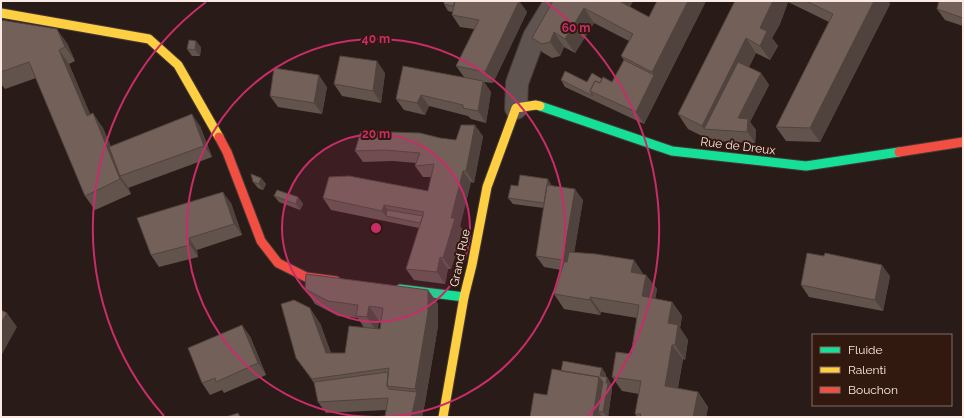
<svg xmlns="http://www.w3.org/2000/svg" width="964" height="418" font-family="Raleway,sans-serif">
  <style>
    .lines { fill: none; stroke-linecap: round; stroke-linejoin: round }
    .street-casing { stroke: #453a36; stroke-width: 24 }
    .fast-casing { stroke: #453a36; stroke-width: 11 }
    .slow-casing { stroke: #453a36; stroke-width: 11 }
    .jam-casing { stroke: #453a36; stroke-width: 11 }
    .street { stroke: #5f5450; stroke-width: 22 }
    .fast { stroke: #16e098; stroke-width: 9 }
    .slow { stroke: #ffcf43; stroke-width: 9 }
    .jam { stroke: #f24e42; stroke-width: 9 }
    .wall { fill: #63534d; fill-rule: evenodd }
    .shaded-wall { fill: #50433e }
    .building { fill: #736059; stroke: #50433e }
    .ring { fill: none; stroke: #c82d69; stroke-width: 2 }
    .labels { text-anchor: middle; stroke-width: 4; stroke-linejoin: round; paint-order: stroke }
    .street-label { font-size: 12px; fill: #fbe9e3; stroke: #311910 }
    .centre { fill: #c82d69; stroke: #311910; stroke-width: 2 }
    .ring-label { font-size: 12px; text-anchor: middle; font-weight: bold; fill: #c82d69; stroke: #311910; stroke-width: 4; stroke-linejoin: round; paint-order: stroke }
  </style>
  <rect width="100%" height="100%" fill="#291c18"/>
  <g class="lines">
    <g class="street-casing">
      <path id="street" d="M516 108 517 83 534 37 556 1"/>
    </g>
    <g class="fast-casing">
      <path id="fast" d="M540 106 672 151 806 166 899 152
        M400 289 464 297"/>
    </g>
    <g class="slow-casing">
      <path id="slow" d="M1 13 149 39 178 65 219 137
        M443 417 464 297 472 265 487 187 516 108 536 105 540 106"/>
    </g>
    <g class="jam-casing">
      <path id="jam" d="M219 137 227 152 261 241 278 263 306 277 336 281
        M899 152 963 142"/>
    </g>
    <use href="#street" class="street"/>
    <use href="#fast" class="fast"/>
    <use href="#slow" class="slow"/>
    <use href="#jam" class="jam"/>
  </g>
  <path class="wall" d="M444 1H519L527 12 493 83 484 82 491 92 486 123 471 119 468 116 429 106 425 115 404 110 396 99 464 77 456 66 474 29 460 27 452 15V12L448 11 444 4Z
    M553 1H633L630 7 649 17 657 1H706L644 124 565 87 561 80 587 82 602 79 612 82 624 60 621 56 629 41 594 23 575 53 564 47 560 56 552 58 542 52 532 38Z
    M735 1H888L890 4 820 142 786 141 776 127 829 22 788 2 780 24 772 38 778 46 770 60 756 53 749 67 761 73 769 85 750 122 756 130 755 143 712 141 688 129 678 114Z
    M963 1V26L945 20 937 9Z
    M1 20 67 43 75 61 69 64 90 114 103 128 111 147 200 126 212 157 128 188V187L131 194 95 210 85 196 36 78 5 89 1 84Z
    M201 47 200 56H192L187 49Z
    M385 73 381 103 342 96 334 84Z
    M327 87 322 114 278 107 270 96Z
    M483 136 474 183 471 182 460 226 463 230 451 269H448L445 284 414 280 406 269 419 228 331 210 323 198 428 191 431 177H423L415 166 416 163 393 161 363 162 355 151 440 138 456 140Z
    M261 178 266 184 263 190 258 188 253 182Z
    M518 186H552L583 200 574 253 634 260 643 274 646 275 657 289 655 299 672 302 682 316 680 328 688 340 685 360 683 359 678 388 698 392 708 407 706 417H637L635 414 639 394 622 391 612 377 631 354 637 318 601 312 600 315 564 309 554 294 561 270 544 267 536 256 544 208 513 204 508 198Z
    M274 196 298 197 303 204 300 210 279 202Z
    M231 203 242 235 197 250 198 257 159 267 151 255Z
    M890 276 883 311 809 297 801 285Z
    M305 289 428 290 438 304V326L425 403 422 417H385L386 410 326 413 318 402 314 383 296 358 320 323 331 353H345L364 328 358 318 338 316 315 304ZM379 321H381L380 329H378Z
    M250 336 266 375 224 393 222 390 210 395 202 383Z
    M561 371 606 374V377H607L611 384V387L612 389 608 417H530L547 395Z"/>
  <path class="shaded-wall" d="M519 1 527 12 493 83 485 72Z
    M625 1H633L626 14 621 7Z
    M688 1H706L644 124 636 112 654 75 652 72Z
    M773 1 788 2 780 24 772 38 778 46 770 60 760 46V28Z
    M874 1H888L890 4 820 142 810 128Z
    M584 8 594 23 575 53 565 39Z
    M57 29 67 43 75 61 65 47Z
    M554 32 564 47 560 56 550 42Z
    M746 38 756 53 718 130 704 129 702 126Z
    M196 41 201 47 200 56 195 50Z
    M59 50 69 64 97 131 87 116Z
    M377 61 385 73 381 103 373 91Z
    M761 73 769 85 750 122 756 130 755 143 738 118Z
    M319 75 327 87 322 114 314 103Z
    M483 81 491 92 486 123 478 111Z
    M421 95 429 106 425 115 417 103Z
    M93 113 103 128 123 175 120 176 128 187 131 194 120 179Z
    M192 114 200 126 212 157 204 146Z
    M475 125 483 136 474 183 466 171Z
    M463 171 471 182 460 226 463 230 451 269 443 258 451 218Z
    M261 178 266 184 263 190 259 184Z
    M548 179 552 186 546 190Z
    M575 189 583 200 571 272 563 260Z
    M223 192 231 203 242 235 234 224Z
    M298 197 303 204 300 210 296 204Z
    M384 205 392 216H386L382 211Z
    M189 238 197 250 198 257 190 245Z
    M440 257 448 269 445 284 437 272Z
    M634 260 644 275 631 272Z
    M882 265 890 276 883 311 875 300Z
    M646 275 657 289 653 311 642 296Z
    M428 290 438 304V326L425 403 422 417H411L417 392 415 389Z
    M590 297 601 312 600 315 590 300Z
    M672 302 682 316 680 328 688 340 685 360 675 345 668 323Z
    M369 306 379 321 377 332 367 317Z
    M310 308 320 323 336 368 326 353Z
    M7 313 17 327 1 356V323Z
    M242 325 250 336 266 375 258 363Z
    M672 345 683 359 675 401 665 386Z
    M602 368 606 374 605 383 600 376Z
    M599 377 606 383 607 377 611 384V387L612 389 608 417H607L603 412 598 411 602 417H593Z
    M698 392 708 407 706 417H693Z"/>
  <path class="building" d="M444 1H455L453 6 444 4Z
    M455 1H519L485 72 456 66 479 20 452 15Z
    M553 1H619L649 17 657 1H688L652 72 621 56 633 34 584 8 565 39 554 32 550 42 542 44 532 38Z
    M619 1H625L624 3Z
    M735 1H773L769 9 760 28 767 31 760 46 746 38 702 126 678 114Z
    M806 1H874L810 128 776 127 833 14Z
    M939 1H963V18L937 9Z
    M1 20 57 29 65 47 59 50 87 116 93 113 120 179 85 196 29 62 1 72Z
    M189 40 196 41 195 50 187 49Z
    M340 56 377 61 373 91 334 84Z
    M624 60 654 75 636 112 590 91 595 81 600 83 603 77 612 82Z
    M738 62 761 73 738 118 748 119 747 132 704 129Z
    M403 66 483 81 478 111 463 108V105L421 95 417 103 396 99Z
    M274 68 319 75 314 103 270 96Z
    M565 71 587 82 592 73 602 79 600 83 595 81 590 91 593 96 561 80Z
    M192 114 204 146 120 176 109 147Z
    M461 125H475L466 171H463L451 218H455L443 258 440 257 437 272 406 269 424 212 384 205 382 211 323 198 329 177 349 176 428 191 434 164 415 166 420 153 385 150 355 151 361 131 420 133 440 138 456 140Z
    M251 174 261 178 259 184 253 182Z
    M520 175 548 179 544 203 508 198 511 185 518 186Z
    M547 185 575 189 563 260 536 256Z
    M277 190 298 197 296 204 274 196Z
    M223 192 234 224 189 238 190 245 151 255 137 218Z
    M387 210 423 216 420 223 386 216Z
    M569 252 596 254 634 260 631 272 646 275 642 296 672 302 668 323 678 325 675 345H672L665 386 698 392 693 417H640L641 414H635L641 381 612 377 616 352 631 354 639 305 590 297V300L554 294 564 262H567Z
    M807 253 824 256 825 253 882 265 875 300 801 285Z
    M306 274 428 290V312L415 389 387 386 389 368 312 379 296 358 281 304 294 300 310 308 326 353H345L349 326 380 329 383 308 369 306 367 317 356 316 358 305 328 301 305 289Z
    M1 310 7 313 1 323Z
    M242 325 258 363 216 382 215 378 202 383 188 348Z
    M563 361 602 368 600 376 607 377 606 383H608L603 412 598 411 603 382 599 377 561 371Z
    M552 369 599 377 593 417H530L534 393 547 395Z
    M388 372 387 386 389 389 417 392 411 417H385L388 398 318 402 314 382Z
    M238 413 240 417H226Z"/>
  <circle cx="376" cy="228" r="94" fill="#c82d69" fill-opacity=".12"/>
  <g class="ring">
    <circle cx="376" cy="228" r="94"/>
    <path d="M374 417A189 189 0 1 1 378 417"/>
    <path d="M164 416A283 283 0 0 1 206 2M546 2A283 283 0 0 1 588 416"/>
  </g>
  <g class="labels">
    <g class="street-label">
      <text transform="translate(738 146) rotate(7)" y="4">Rue de Dreux</text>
      <text transform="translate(460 258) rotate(-78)" y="4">Grand Rue</text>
    </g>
  </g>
  <circle cx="376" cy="228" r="6" class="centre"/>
  <g class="ring-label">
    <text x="576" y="32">60 m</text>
    <text x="376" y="43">40 m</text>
    <text x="376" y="138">20 m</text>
  </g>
  <rect width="964" height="418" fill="none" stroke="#fbe9e3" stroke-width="4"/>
  <rect x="812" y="334" width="140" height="72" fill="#311910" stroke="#826c64"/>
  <rect x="820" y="347" width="20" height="6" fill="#16e098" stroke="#826c64"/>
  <text x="848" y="354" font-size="12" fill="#fbe9e3">Fluide</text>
  <rect x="820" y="367" width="20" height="6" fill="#ffcf43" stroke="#826c64"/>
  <text x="848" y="374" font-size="12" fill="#fbe9e3">Ralenti</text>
  <rect x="820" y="387" width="20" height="6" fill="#f24e42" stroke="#826c64"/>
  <text x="848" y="394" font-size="12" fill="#fbe9e3">Bouchon</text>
</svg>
